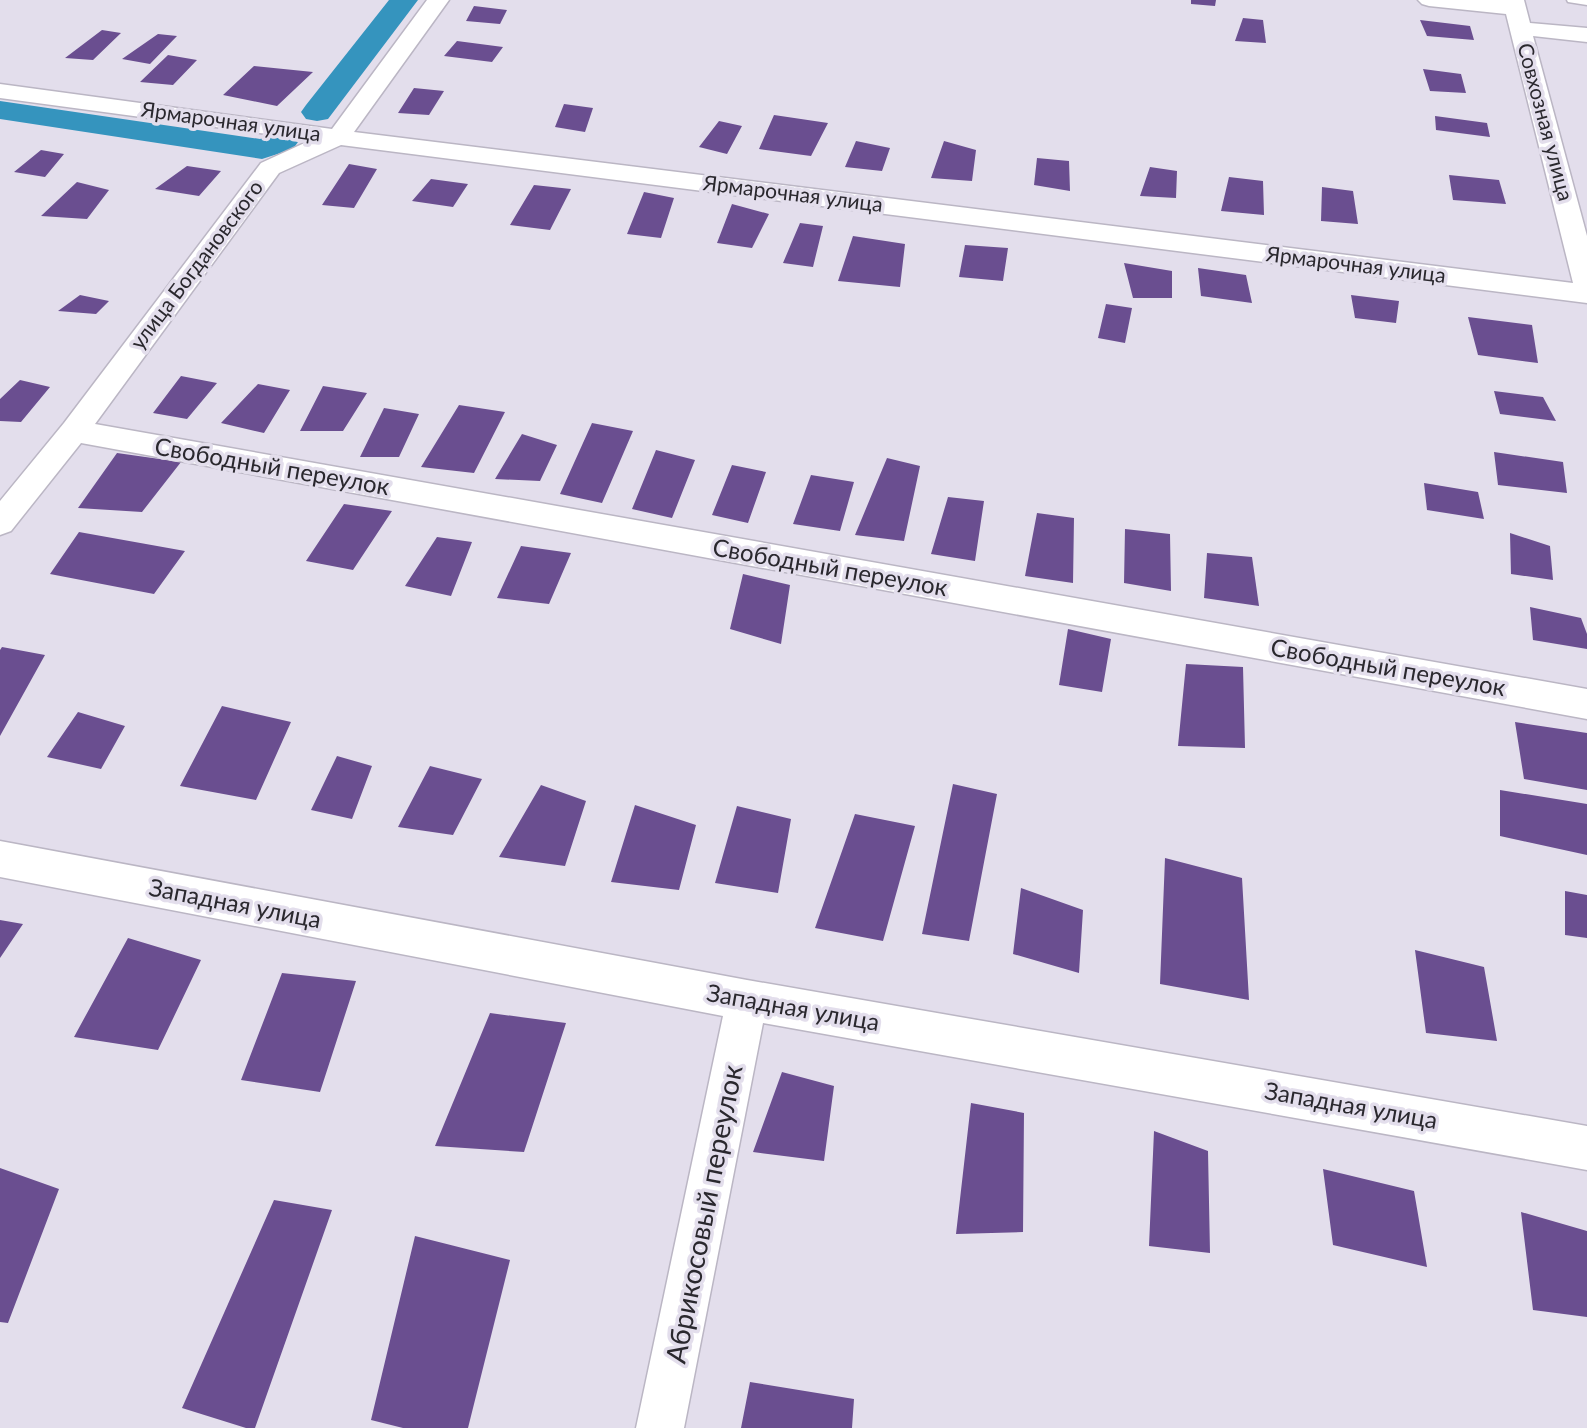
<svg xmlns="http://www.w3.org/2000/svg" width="1587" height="1428" font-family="Lato,sans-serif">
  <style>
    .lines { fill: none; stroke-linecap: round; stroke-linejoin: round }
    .canal { fill: #3594be; fill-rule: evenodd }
    .building { fill: #6a4e90 }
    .lane-casing { stroke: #bbb6c4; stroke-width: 3 }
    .street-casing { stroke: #bbb6c4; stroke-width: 3 }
    .lane { fill: #fff; fill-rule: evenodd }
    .street { fill: #fff; fill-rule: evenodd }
    .labels { text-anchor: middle; stroke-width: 7; stroke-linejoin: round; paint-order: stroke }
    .far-street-label { font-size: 21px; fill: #2a282e; stroke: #e3deec }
    .street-label { font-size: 24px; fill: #2a282e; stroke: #e3deec }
    .near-street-label { font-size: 28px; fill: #2a282e; stroke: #e3deec }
  </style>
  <rect width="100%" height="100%" fill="#e3deec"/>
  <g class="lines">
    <path class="canal" d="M389 0H418L328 119 317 121 306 119 301 112 306 105Z
      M0 101 260 139 282 132 293 135 298 142 293 149 262 159 0 119Z"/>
  </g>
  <path class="building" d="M1191 0H1216L1215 6 1191 4Z
    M474 6 507 10 500 24 466 21Z
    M1243 18 1263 20 1266 43 1235 41Z
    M1420 20 1470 26 1474 40 1427 36Z
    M102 30 121 33 93 60 65 58Z
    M158 34 177 36 150 64 122 59Z
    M457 41 503 47 492 62 444 56Z
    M168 55 197 60 173 85 140 82Z
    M254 66 313 72 277 106 223 95Z
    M1423 69 1461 74 1466 93 1430 91Z
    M414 88 444 91 429 115 398 113Z
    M564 104 593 108 585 132 555 127Z
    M774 115 828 123 811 156 759 149Z
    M1435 116 1487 123 1490 137 1436 130Z
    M719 121 742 126 727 154 699 147Z
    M856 141 890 148 882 171 845 167Z
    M944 141 976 150 972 181 931 178Z
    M41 150 64 154 45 177 14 172Z
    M1037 158 1069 161 1070 191 1034 185Z
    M349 164 377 169 354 208 322 205Z
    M187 166 221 171 199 196 155 189Z
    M1150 167 1177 171 1176 198 1140 196Z
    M1449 175 1499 180 1506 204 1453 200Z
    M1229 177 1263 181 1264 215 1221 211Z
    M431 179 468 184 453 207 412 201Z
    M77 182 109 190 87 219 41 216Z
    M534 185 571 189 550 230 510 225Z
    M1322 187 1353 191 1358 224 1321 221Z
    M644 192 674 198 661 238 627 234Z
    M732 204 769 214 752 248 717 243Z
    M800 223 823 226 813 267 783 263Z
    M853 236 905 244 900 287 838 281Z
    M965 245 1008 248 1003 281 959 277Z
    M1124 263 1172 271V298H1133Z
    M1198 268 1246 275 1252 303 1201 296Z
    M80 295 109 301 96 314 58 311Z
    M1351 295 1399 301 1396 323 1355 318Z
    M1106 304 1132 308 1125 343 1098 338Z
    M1468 317 1532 325 1538 363 1478 355Z
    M181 376 217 383 187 419 153 413Z
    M20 380 50 387 21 422 0 421V399Z
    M258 384 290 390 264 433 221 423Z
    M323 386 367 393 343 431H300Z
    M1494 391 1543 397 1556 421 1500 414Z
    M459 405 505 412 474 473 421 467Z
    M384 408 419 414 399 457H360Z
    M592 423 633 431 602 503 560 494Z
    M522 434 557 445 540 481 495 479Z
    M656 450 695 460 672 518 632 509Z
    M1494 452 1563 462 1567 493 1498 485Z
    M117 453 181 462 142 512 78 508Z
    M887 458 920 466 904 541 855 535Z
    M732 465 766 472 748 523 712 515Z
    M811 475 854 482 840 531 793 524Z
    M1424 483 1478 492 1484 519 1427 510Z
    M948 497 984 501 975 561 931 554Z
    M344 504 392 511 353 570 306 561Z
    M1037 513 1074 518 1073 583 1025 576Z
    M1125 529 1170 534 1171 591 1124 583Z
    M79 532 185 551 154 594 50 574Z
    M1510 533 1550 546 1553 580 1511 574Z
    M437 537 472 542 451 596 405 586Z
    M521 546 571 553 549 604 497 598Z
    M1207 553 1252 557 1259 606 1204 598Z
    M743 574 790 585 781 644 730 629Z
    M1530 607 1581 618 1587 634V649L1533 640Z
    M1068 629 1111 639 1102 692 1059 685Z
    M2 647 45 655 0 736V650Z
    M1186 664 1243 667 1245 748 1178 746Z
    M222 706 291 722 256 800 180 786Z
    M78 712 125 726 101 769 47 757Z
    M1515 722 1587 733V790L1524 779Z
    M337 756 372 766 352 819 311 810Z
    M430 766 482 779 453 835 398 827Z
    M953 784 997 794 969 941 922 934Z
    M541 785 586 801 565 866 499 857Z
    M1500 790 1587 804V855L1500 836Z
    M635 805 696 825 679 890 611 882Z
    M737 806 791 819 778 893 715 883Z
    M855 814 915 826 883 941 815 928Z
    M1165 858 1242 878 1249 1000 1160 984Z
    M1021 888 1083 910 1079 973 1013 954Z
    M1565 891 1587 895V938L1565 935Z
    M0 920 23 924 0 958Z
    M128 938 201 960 158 1050 74 1037Z
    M1415 950 1484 967 1497 1041 1426 1033Z
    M282 973 356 981 320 1092 241 1080Z
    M490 1013 566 1023 524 1152 435 1146Z
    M782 1072 834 1086 824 1161 753 1152Z
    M971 1103 1024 1113 1023 1232 956 1234Z
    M1154 1131 1208 1151 1210 1253 1149 1246Z
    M0 1168 59 1189 8 1323 0 1322Z
    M1323 1169 1414 1191 1427 1267 1333 1245Z
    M274 1200 332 1210 255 1428H246L182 1408Z
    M1521 1212 1587 1231V1317L1533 1310Z
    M415 1236 510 1260 468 1428H403L371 1420Z
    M750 1382 854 1399 852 1428H741Z"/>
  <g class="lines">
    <g class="lane-casing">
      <path id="lane" d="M1567 0H1587V5L1568 2Z"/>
    </g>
    <g class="street-casing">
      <path id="street" d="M427 0H449L354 132 1573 283 1506 14 1429 6 1422 4 1418 0H1524L1530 23 1587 28V42L1533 36 1587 236V303L341 145 279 173 95 424 1587 689V719L81 443 11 531 0 535V501L64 423 261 163 311 140 0 98V84L332 129Z
        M0 841 747 980 1587 1126V1170L763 1023 684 1428H636L723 1016 0 877Z"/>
    </g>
    <use href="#lane" class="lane"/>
    <use href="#street" class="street"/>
  </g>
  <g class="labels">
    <g class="far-street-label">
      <text transform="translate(231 122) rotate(8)" y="7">Ярмарочная улица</text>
      <text transform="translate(1545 122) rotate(75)" y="7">Совхозная улица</text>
      <text transform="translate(793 194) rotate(7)" y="7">Ярмарочная улица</text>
      <text transform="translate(197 265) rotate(-53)" y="7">улица Богдановского</text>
      <text transform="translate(1356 265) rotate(7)" y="7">Ярмарочная улица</text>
    </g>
    <g class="street-label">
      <text transform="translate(272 467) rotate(10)" y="8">Свободный переулок</text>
      <text transform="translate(830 568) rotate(10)" y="8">Свободный переулок</text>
      <text transform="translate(1388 668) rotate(10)" y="8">Свободный переулок</text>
      <text transform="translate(235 904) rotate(11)" y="8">Западная улица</text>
      <text transform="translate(793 1008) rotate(10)" y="8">Западная улица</text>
      <text transform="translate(1351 1106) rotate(10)" y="8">Западная улица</text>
    </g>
    <g class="near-street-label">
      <text transform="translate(704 1214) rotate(-79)" y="10">Абрикосовый переулок</text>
    </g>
  </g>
</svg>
